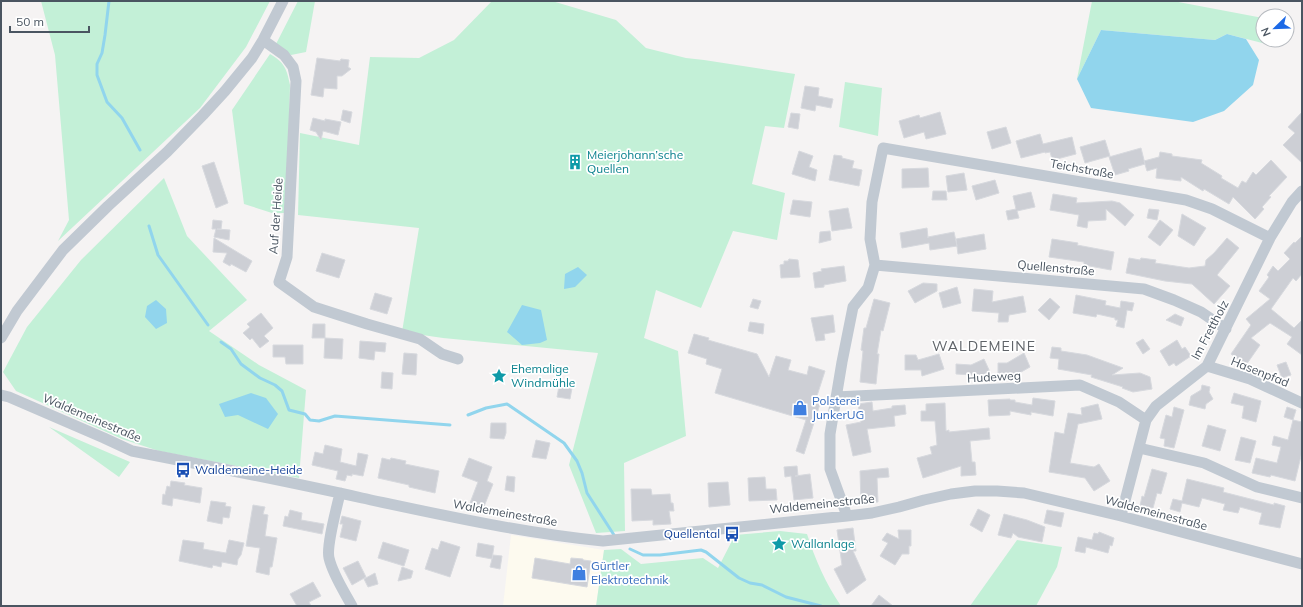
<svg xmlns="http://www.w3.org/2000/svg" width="1303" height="607" font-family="Mulish,sans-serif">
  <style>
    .commercial { fill: #fdfaef }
    .green { fill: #c3f0d7 }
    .water { fill: #91d5ed }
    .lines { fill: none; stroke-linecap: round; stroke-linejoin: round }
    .stream { stroke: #91d5ed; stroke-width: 3 }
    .building { fill: #cdcfd5; stroke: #d7d9de }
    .minor { stroke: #c1c9d2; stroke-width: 11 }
    .labels { text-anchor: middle; stroke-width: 3.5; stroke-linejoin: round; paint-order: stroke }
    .culture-label { font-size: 12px; fill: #0d838f; stroke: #fff; text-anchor: start }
    .street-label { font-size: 12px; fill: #4a5561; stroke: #fff }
    .shop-label { font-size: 12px; fill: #366cbe; stroke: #fff; text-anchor: start }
    .transit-label { font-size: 12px; fill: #164399; stroke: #fff; text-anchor: start }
    .quarter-label { font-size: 14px; letter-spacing: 1px; fill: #5f6368; stroke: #fff }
  </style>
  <rect width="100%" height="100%" fill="#f5f3f3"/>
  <path class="commercial" d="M511 535 604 550 596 606H503Z"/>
  <path class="green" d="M41 1H270L246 47 200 108 58 241 69 220 55 55Z
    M298 1H315L306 52 291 55 276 44Z
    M492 1H552L616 20 646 48 686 58 704 60 795 74 784 128 765 126 752 184 785 193 777 240 733 231 701 308 656 290 644 338 678 351 686 436 624 463 625 531 596 533 569 465 598 353 443 338 402 332 419 228 298 215 300 133 359 145 370 57 419 58 454 40Z
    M1092 1H1173L1263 18V40H1271L1270 45 1227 34 1215 40 1101 30 1077 79Z
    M270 54C284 62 287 69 290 85L287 213H272L244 204 232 110Z
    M845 82 882 88 878 136 839 127Z
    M164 178 187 236 247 300 209 331 259 365 306 390 299 478 159 451 122 439 16 391 3 372 27 327 81 260Z
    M49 427 130 462 119 477Z
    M780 531 807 534C815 559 826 584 841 606H596L604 550 621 549 641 564 703 558 718 568 735 535Z
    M1017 540 1062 547 1057 567 1036 606H970Z"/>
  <path class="water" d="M1101 30 1215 40 1227 34 1246 39 1259 60 1253 85 1224 111 1193 122 1091 108 1077 79Z
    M578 267 587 275 575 287 564 289 565 274Z
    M156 300 166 309 167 323 156 329 145 317 147 306Z
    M522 305 541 310 547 340 540 343 522 345 507 332Z
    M251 393 266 398 278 414 268 429 238 415 225 417 219 404Z"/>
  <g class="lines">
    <path class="stream" d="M109 1 105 35 102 53 97 64V75L107 102 122 118 140 150
      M149 226 158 255 208 325
      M221 342 231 349 241 364 260 378 275 385 282 391 289 410 305 414 310 420 319 421 335 416 450 425
      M468 415 486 408 507 404 564 443 577 461 582 473 587 493 614 535
      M630 549 643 555H660L701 550 706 552 739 578 750 583 762 585 786 597 821 606"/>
  </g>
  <path class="building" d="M317 58 340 61 341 59 349 60 348 67 351 69 342 76H337V89L324 88 323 97 311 95Z
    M805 86 819 88 818 96 833 99 831 108 816 105 815 111 801 108Z
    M343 110 352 112 350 123 341 120Z
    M940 112 946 134 926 139 924 132 904 138 899 121 919 115 920 118Z
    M1302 112V163L1283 145 1295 133 1288 127Z
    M791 113 800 114 798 129 788 127Z
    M313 118 325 121V119L341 122 338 135 323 131 321 140 316 132 310 130Z
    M1006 127 1011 143 992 149 987 132Z
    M1040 134 1043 144 1072 137 1076 154 1057 159V158L1052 159 1050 152 1045 153V152L1021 158 1016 141Z
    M1105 140 1110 156 1085 163 1080 147Z
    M1141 148 1145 164 1128 169 1129 171 1115 175 1109 157Z
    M799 151 813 156 809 167 817 170 815 181 792 174Z
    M1160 152 1172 154V156L1202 160 1201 163 1222 176 1221 178 1238 188 1242 181 1246 183 1253 172 1256 175 1271 160 1287 177 1269 196 1271 197 1262 207 1264 209 1255 219 1233 197 1229 204 1204 189 1203 191 1181 177V181L1156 178 1157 168 1147 171 1144 161 1159 157Z
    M834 155 842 156V158L854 161 852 168 862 170 859 186 829 180Z
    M214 162 228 203 216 208 202 166Z
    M928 168 929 187 902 188V169Z
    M964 173 967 190 948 192 946 176Z
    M995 180 999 193 976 200 972 186Z
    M933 191H946L947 200H932Z
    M1031 192 1035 207 1017 211 1019 218 1008 220 1006 211 1016 209 1013 196Z
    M1053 194 1077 198 1076 203 1112 201 1120 203 1134 215 1125 226 1106 209V220L1088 221 1087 228 1077 226 1079 215 1050 210Z
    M793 200 812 202 810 217 790 214Z
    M848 208 852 228 832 231 829 211Z
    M1149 209 1159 210 1157 220 1147 218Z
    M1182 214 1206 228 1194 246 1178 236Z
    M213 220 222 221 221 229H217L230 230 229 240 214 237 216 229H212Z
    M1160 220 1173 230 1160 246 1148 237Z
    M927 228 928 238V237L954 232 957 246 930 250 929 243 902 248 900 233Z
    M830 231 831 240 819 243 820 232Z
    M984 234 986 249 958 254 956 239Z
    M1302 236V274L1296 281 1293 278 1271 309 1294 328 1302 320V355L1287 344 1292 337 1270 323 1251 338 1260 345 1246 365 1231 354 1251 325 1246 319 1270 299 1259 291 1269 277 1267 275 1273 266 1278 271 1290 259 1284 253 1294 242 1295 243Z
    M214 238 252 261 246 272 231 264 230 266 223 262 227 253 213 252Z
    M1227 238 1239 248 1217 275 1230 286 1214 304 1192 284 1165 281 1126 273 1129 258 1140 260 1141 258 1156 260 1155 263 1189 268 1205 266 1206 260 1214 253Z
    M1052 239 1078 243 1077 245 1114 252 1111 270 1084 265V262L1049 257Z
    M322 253 345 260 339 278 316 271Z
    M789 259 798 260 800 277 781 278 780 265 784 264V261H788Z
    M844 266 846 281 824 285V287L815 288 813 273 822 271 821 269Z
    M923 283 937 284V291L915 303 908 291Z
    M957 287 961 303 943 308 939 293Z
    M974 289 993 291 992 302 1023 296 1026 312 1009 315 1008 322H998L999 313 972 311Z
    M375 293 392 298 387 314 370 309Z
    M1076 295 1106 301 1105 305 1120 308 1121 301 1134 303 1132 311 1127 310 1124 328 1116 326 1118 320H1115V318L1097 314 1096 317 1073 313Z
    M1050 298 1060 307 1049 320 1038 310Z
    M753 299 761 301 758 309 750 307Z
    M874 299 890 303 883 331 881 330 877 354H879L876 384 860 382 863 351 861 350 864 328H866Z
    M261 313 273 328 264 336 269 341 260 348 252 338 250 340 243 333 250 327 247 324Z
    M1175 314 1184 318 1181 326 1166 320Z
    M833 315 835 332 824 334 825 340 816 341 811 318Z
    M750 322 764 324 763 334 748 331Z
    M313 324H325V338H312Z
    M694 334 709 338 708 340 757 354 769 377 776 356 791 360 788 370 807 375 809 366 825 371 815 402 820 404 804 454 796 451 806 420 715 393 722 369 706 364 707 359 688 353Z
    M325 338 343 339 342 359 324 358Z
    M1143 339 1150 349 1143 354 1136 343Z
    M1177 340 1182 349 1185 347 1191 356 1176 366 1174 363 1169 366 1160 351Z
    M360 341 386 343 385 352 375 351 374 360 359 358Z
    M273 345H303V364H286L285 357H273Z
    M1052 347 1061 348V351L1087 355 1123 368 1112 375 1140 373 1150 377 1152 389 1133 392 1122 388 1123 387 1091 377 1092 375 1058 369 1059 359 1050 358Z
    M404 353 417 354 416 375 402 374Z
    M1024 353 1030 367 1014 376 1013 374 998 373V363H1007Z
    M939 354 944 369 922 376 921 370H905V355H916L918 360Z
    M984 359 990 372 974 378 973 375 956 374V364L971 365Z
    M1286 362 1291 375 1282 378 1277 365Z
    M382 372 393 373 392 389 381 388Z
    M1202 385 1210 387 1209 392 1213 399 1206 404 1205 409 1189 405 1191 396 1201 390Z
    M559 386 572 388 570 399 557 397Z
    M1234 393 1261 401 1256 422 1242 418 1244 406 1231 403Z
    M1033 398 1055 401 1053 416 1031 412V415L1010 411V415L989 416 988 400 1010 399V400H1015V402L1032 405Z
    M872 402 873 411 892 408V406L905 405 906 414 894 416 895 426 867 429 871 452 853 456 846 425 861 422 858 404Z
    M945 403 946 431 949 430V432L989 428 990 439 970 441 972 462H975L976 475 961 476V466L923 478 917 458 932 454 930 447 937 445 935 421H921V411H926V404Z
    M1098 404 1102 419 1078 424 1070 463 1094 467 1099 464 1110 481 1094 491 1085 478 1049 472 1055 432 1064 434 1068 413 1082 415 1081 408Z
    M1174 407 1184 410 1174 448 1164 446 1165 439 1160 438 1166 415 1172 417Z
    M1287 407 1296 410 1293 420 1302 422V452L1295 481 1271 475 1270 477 1252 473 1256 458 1277 463 1281 447 1272 445 1274 436 1288 440 1293 420 1284 417Z
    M491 423H506V433L504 439 490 438Z
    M1208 425 1226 430 1220 451 1202 446Z
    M1241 437 1256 441 1250 463 1235 460Z
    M536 440 550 443 546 459 532 457Z
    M325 445 342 449 340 462 356 466 358 453 368 455 363 476 352 474V476L347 475 345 481 336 479 338 471 312 465 315 452 323 454Z
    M382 458 390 460 391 458 406 461 405 464 439 471 435 493 409 487V485L378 478Z
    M469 458 492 467 487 481 493 484 483 509 470 503 478 482 462 476Z
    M797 466 798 476H795L810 474 813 498 794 500 791 476 785 477 784 467Z
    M888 468 889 477 877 478 878 502 861 503 860 471Z
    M1152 469 1167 473 1161 494 1157 493 1153 508 1140 506 1142 496 1144 497Z
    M507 476 515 477 514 492 505 490Z
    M765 477 766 489H776L777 500 749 501 748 478Z
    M1187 479 1224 488 1223 492 1274 505V503L1285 506 1280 528 1259 524 1262 513 1240 507 1238 513 1223 510 1225 504 1202 498 1199 507 1182 503 1180 512 1170 509 1173 499 1182 501Z
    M171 481 185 483 184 485 202 488 200 503 173 498 172 506 162 504 163 494 165 495 167 486 170 487Z
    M728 482 730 505 709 507 708 483Z
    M631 489H651L652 495 670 494 671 503H673L674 511H669L671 524 653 525V520L632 521Z
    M211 501 226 503 225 506 231 507 229 518 223 517 222 524 207 521Z
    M253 505 265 507 263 514 268 515 265 536 277 538 272 567H270L269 575 256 572 260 548 246 546Z
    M978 509 990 515 982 532 970 525Z
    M290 510 302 513 301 520 324 524 322 534 283 526 285 516 288 517Z
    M1047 510 1064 513 1061 527 1044 523Z
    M1004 514 1027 520 1045 527 1042 542 1018 537 1013 533 1011 538 998 535Z
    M342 516 361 521 356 541 340 537 343 524H340Z
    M853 528 856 551H853L866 580 847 594 834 569 842 565 837 530Z
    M898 530H911V546H909V554H902L895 565 880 556 888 543 882 540 887 533 899 539Z
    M1099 532 1114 538 1112 546 1110 545 1108 553 1086 547 1085 553 1075 551 1078 537 1092 540 1094 533 1098 534Z
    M183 540 204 543 203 549 226 553 229 540 244 543 241 555 238 559 237 565 222 562 221 567 213 565 212 568 179 561Z
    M441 541 460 547 450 577 425 569 432 548 438 550Z
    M383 542 409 550 404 566 378 558Z
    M478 543 494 546 492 559 476 556Z
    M493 555 502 556 500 569 490 567Z
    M535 558 570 564 571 558 583 559V560L591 561 587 587 532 578Z
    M358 561 366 577 352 585 343 568Z
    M402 567 413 571 411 578 398 581Z
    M375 573 378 584 368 587 364 579Z
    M313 582 321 596 309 602 311 606H297L290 594Z
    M879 595 893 606H871Z"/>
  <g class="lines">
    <path class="minor" d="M263 40 284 55 293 67 296 81 287 257 279 282 314 307 367 324 420 339 442 354 458 359
      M875 265 1144 289 1174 300 1201 312 1226 329
      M1 338 17 311 63 250 108 206 167 152 203 115 225 91 252 58 263 40 283 1
      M1207 366 1250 379 1302 403
      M1 395 9 397 104 438 132 451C209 466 286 481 362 498 442 515 522 533 603 541L847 516 872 513 899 507 924 500 951 494 975 491H997L1024 493 1121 516 1302 564
      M836 397 1080 385 1119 402 1146 420
      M1139 448 1204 463 1257 487 1302 498
      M340 493C337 507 326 546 329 558 333 575 344 591 352 606
      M847 516 830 469V434L842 362 853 307 868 288 875 265 870 239 872 202 883 148 1186 200 1212 209 1270 238
      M1121 516 1146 420 1156 406 1207 366 1270 238 1292 202 1302 191"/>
  </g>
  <defs>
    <g id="building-bare" transform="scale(1.2)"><path d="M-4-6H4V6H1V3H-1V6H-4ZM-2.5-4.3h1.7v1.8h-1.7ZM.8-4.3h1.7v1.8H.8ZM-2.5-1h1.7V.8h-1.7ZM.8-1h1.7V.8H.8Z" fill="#0f9aa8" stroke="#fff" stroke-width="2.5" paint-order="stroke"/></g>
    <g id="sight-bare" transform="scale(1.2)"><path d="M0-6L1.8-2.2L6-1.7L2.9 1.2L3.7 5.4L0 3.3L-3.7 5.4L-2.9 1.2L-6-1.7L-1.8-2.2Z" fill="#0f9aa8" stroke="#fff" stroke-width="2.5" paint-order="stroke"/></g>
    <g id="shop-bare" transform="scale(1.2)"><path d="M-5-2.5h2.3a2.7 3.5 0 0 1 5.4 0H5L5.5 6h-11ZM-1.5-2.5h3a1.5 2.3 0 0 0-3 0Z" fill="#3f7fe0" stroke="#fff" stroke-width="2.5" paint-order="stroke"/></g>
    <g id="bus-bare" transform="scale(1.2)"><path d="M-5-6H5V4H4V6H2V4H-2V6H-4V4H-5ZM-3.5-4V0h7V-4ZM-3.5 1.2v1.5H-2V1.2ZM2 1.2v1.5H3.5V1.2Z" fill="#1a4fb4" stroke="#fff" stroke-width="2.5" paint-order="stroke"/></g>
  </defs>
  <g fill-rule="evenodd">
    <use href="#building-bare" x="575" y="162"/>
    <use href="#sight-bare" x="499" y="376"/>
    <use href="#shop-bare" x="800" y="408"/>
    <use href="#bus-bare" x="183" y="470"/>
    <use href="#bus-bare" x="732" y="534"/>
    <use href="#sight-bare" x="779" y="544"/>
    <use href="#shop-bare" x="579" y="573"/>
  </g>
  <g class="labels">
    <g class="culture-label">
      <text x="587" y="159">Meierjohann’sche<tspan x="587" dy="14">Quellen</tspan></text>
      <text x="511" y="373">Ehemalige<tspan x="511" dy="14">Windmühle</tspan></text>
      <text x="791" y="548">Wallanlage</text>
    </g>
    <g class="street-label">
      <text transform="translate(1082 169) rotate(10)" y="4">Teichstraße</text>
      <text transform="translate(276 216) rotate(-86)" y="4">Auf der Heide</text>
      <text transform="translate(1056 268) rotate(5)" y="4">Quellenstraße</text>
      <text transform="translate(1210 330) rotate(-62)" y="4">Im Frettholz</text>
      <text transform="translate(1260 372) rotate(22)" y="4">Hasenpfad</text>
      <text transform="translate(994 377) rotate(-3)" y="4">Hudeweg</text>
      <text transform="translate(92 418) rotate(23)" y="4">Waldemeinestraße</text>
      <text transform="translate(822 504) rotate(-6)" y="4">Waldemeinestraße</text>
      <text transform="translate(505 513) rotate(10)" y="4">Waldemeinestraße</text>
      <text transform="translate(1156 513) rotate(15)" y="4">Waldemeinestraße</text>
    </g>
    <g class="shop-label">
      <text x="812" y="405">Polsterei<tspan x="812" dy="14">JunkerUG</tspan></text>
      <text x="591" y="570">Gürtler<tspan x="591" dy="14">Elektrotechnik</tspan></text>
    </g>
    <g class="transit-label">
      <text x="195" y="474">Waldemeine-Heide</text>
      <text x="720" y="538" text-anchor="end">Quellental</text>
    </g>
    <g class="quarter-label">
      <text x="984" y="351">WALDEMEINE</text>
    </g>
  </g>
  <rect width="1303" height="607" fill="none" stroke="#4a5561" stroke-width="4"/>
  <g transform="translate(1275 28) rotate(247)"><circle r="19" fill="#ffffff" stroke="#b7bbc0"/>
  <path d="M0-3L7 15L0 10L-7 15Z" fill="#1c69e6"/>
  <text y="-6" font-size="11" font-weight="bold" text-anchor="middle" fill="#4a5561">N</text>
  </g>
  <path d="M10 26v6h79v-6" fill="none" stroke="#4a5561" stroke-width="2"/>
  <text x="16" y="26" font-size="12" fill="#4a5561" stroke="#ffffff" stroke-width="3" paint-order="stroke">50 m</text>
</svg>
